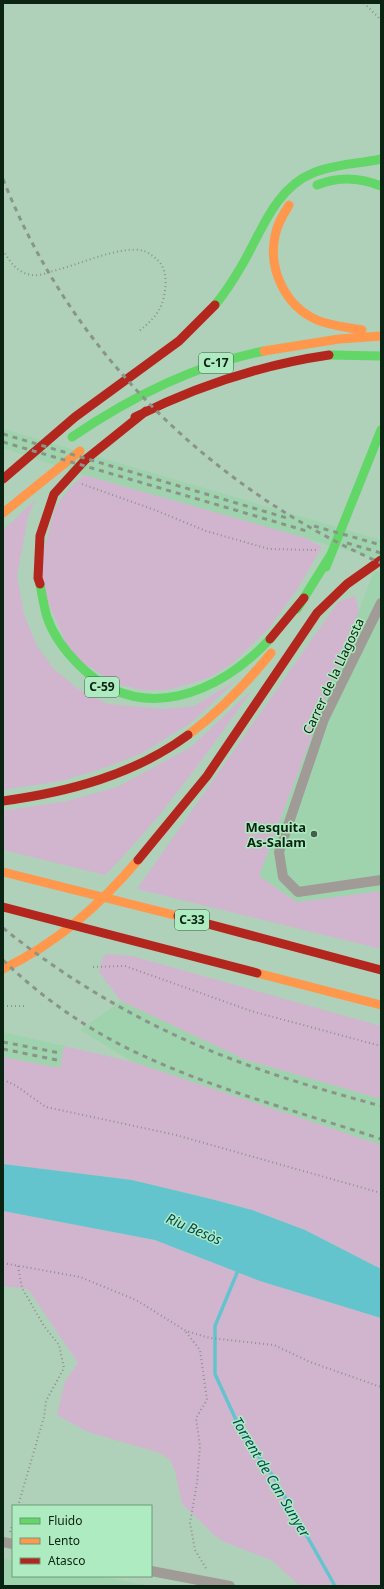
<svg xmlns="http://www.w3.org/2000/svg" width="384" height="1589" font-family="'Noto Sans',sans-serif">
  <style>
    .built { fill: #9ed3ae }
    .green { fill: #d1b5ce }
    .water { fill: #63c4ce }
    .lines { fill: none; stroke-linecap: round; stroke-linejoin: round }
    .stream { stroke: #63c4ce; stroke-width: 3.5 }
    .path { stroke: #8d928a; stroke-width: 2; stroke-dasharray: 1 3; stroke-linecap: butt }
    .street { stroke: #a09b96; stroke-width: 10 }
    .fast { stroke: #63d668; stroke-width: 9 }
    .slow { stroke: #ff974d; stroke-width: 9 }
    .jam { stroke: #b3261e; stroke-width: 9 }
    .rail { stroke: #8a9489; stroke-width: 3; stroke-dasharray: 5 5; stroke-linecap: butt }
    .poi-dot { fill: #44604d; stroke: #afebc0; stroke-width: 1.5 }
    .labels { text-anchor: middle; stroke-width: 3; stroke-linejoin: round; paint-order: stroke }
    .shield { fill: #afebc0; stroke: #3c5f47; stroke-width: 1 }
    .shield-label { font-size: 12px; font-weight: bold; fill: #0b2313 }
    .street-label { font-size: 13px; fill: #0b2313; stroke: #afebc0 }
    .poi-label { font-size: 13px; font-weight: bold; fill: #0b2313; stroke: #afebc0; text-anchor: end }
    .water-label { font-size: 14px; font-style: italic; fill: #004b58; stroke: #afebc0 }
  </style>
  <rect width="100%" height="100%" fill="#afd1b9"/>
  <path class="built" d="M3 429 381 540V560L84 475 3 448Z
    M374 571 381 573V891L297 903 259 876Z
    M121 1001 246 1060 381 1099V1145L133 1062 80 1030Z
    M3 1032 64 1046 60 1068 3 1057Z
    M3 1559 13 1560V1576H97L151 1586H3Z"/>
  <path class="green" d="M84 475 306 538 322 547 296 591 270 627 233 663 211 677 168 690H143L116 684 71 655 37 576 55 508 69 489Z
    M35 500 28 517 17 576 24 614 37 646 53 668 78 689 108 704 163 709 194 706 237 680 192 722 142 753 107 767 61 781 3 790V530Z
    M355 596 359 611 259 876 297 902 381 891V949L137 889 338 602Z
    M252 690C206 755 161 819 105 875L3 850V811L67 801 117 787 191 747Z
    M107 954 132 956 381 1026V1099L246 1060 121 1001 99 972 102 958Z
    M64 1046 133 1062 381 1145V1269L305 1230 252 1210 211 1199 132 1180 3 1164V1057L60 1068Z
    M3 1211 155 1240 260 1281 381 1318V1586H302L298 1584 271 1560 224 1542 214 1535 182 1504 175 1471 170 1460 160 1453 88 1432 57 1415 65 1381 78 1363 28 1289 3 1286Z"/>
  <path class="water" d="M3 1164 132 1180 211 1199 252 1210 305 1230 381 1269V1318L260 1281 155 1240 3 1211Z"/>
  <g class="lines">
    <path class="stream" d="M239 1268 215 1326V1374L242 1433 275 1479 335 1586"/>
    <path class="path" d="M364 3 381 20
      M3 250C10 262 17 273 32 275 37 276 44 274 49 272 74 267 121 244 144 251 148 252 151 255 154 257 167 266 167 282 164 296 161 313 150 322 138 332
      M82 484 155 510 206 531 269 549 316 550
      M93 967 125 966 251 1011 381 1046
      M3 1006H26
      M3 1080 15 1085 46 1107 176 1135 381 1193
      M3 1263 80 1277 136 1300 186 1331 210 1338 274 1345 310 1362 381 1387
      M18 1266 22 1288 44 1326 59 1345 64 1368 46 1401 44 1417 18 1506
      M186 1332 200 1350 207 1400 196 1418 200 1446 197 1483 190 1523 195 1550 207 1570
      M10 1532 13 1523"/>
    <path class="street" d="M381 603 324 719 279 852 283 877 298 892 381 880
      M3 1542 13 1544
      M151 1571 230 1586"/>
    <path class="fast" d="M317 185C339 176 359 177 381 186
      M215 305C225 293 234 279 242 265 261 233 275 188 313 173 334 164 358 164 381 159
      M329 355 381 356
      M72 437C131 397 194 365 264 351
      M326 567 381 430
      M40 584C42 595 44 607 47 617 53 635 66 652 79 665 140 726 218 695 270 639
      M297 609 330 556"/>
    <path class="slow" d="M289 205C283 215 277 224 275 236 268 269 285 306 317 320 331 326 347 327 362 330
      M264 351 339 339 381 336
      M3 513 80 451
      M188 735C220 711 246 684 271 653
      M3 872 178 916
      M3 969C57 943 99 906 138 860
      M257 973 381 1005"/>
    <path class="jam" d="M135 417C197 386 260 365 329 355
      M3 479 75 417 179 341 215 305
      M40 584 38 578 40 536 54 494 85 460 146 411
      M270 639 304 598
      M3 801C68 792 134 775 188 735
      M138 860 207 776 317 613 347 584 381 560
      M3 907 257 973
      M178 916 381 970"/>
    <path class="rail" d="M3 179C71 352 211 489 381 563
      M3 434 287 518
      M3 442 310 532
      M314 526 381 545
      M347 543 381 553
      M3 928C75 986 155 1031 242 1063 287 1080 334 1093 381 1106
      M3 960C44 1000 94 1034 146 1057 220 1091 303 1113 381 1139
      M3 1042 60 1053
      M3 1049 57 1060"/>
  </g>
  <circle class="poi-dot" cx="314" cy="834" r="4"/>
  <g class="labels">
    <g class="shield">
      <rect x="199" y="353" width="34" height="20" rx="3"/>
      <rect x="85" y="677" width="34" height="20" rx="3"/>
      <rect x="175" y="910" width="34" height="20" rx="3"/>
    </g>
    <g class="shield-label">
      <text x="216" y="367">C-17</text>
      <text x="102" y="691">C-59</text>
      <text x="192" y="924">C-33</text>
    </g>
    <g class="street-label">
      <text transform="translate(333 676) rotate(-65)" y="5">Carrer de la Llagosta</text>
    </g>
    <g class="poi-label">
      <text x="306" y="832">Mesquita<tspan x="306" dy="15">As-Salam</tspan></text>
    </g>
    <g class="water-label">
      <text transform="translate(194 1229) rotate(23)" y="5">Riu Besòs</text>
      <text transform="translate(271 1477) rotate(59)" y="5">Torrent de Can Sunyer</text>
    </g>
  </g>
  <rect width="384" height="1589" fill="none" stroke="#0b2313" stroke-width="8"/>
  <rect x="12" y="1505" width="140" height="72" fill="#afebc0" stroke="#6d9b7b"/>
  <rect x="20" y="1518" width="20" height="6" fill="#63d668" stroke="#6d9b7b"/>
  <text x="48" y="1525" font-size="12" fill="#0b2313">Fluido</text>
  <rect x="20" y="1538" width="20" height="6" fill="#ff974d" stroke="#6d9b7b"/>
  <text x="48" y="1545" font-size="12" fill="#0b2313">Lento</text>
  <rect x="20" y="1558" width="20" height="6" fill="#b3261e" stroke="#6d9b7b"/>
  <text x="48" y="1565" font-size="12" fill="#0b2313">Atasco</text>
</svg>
